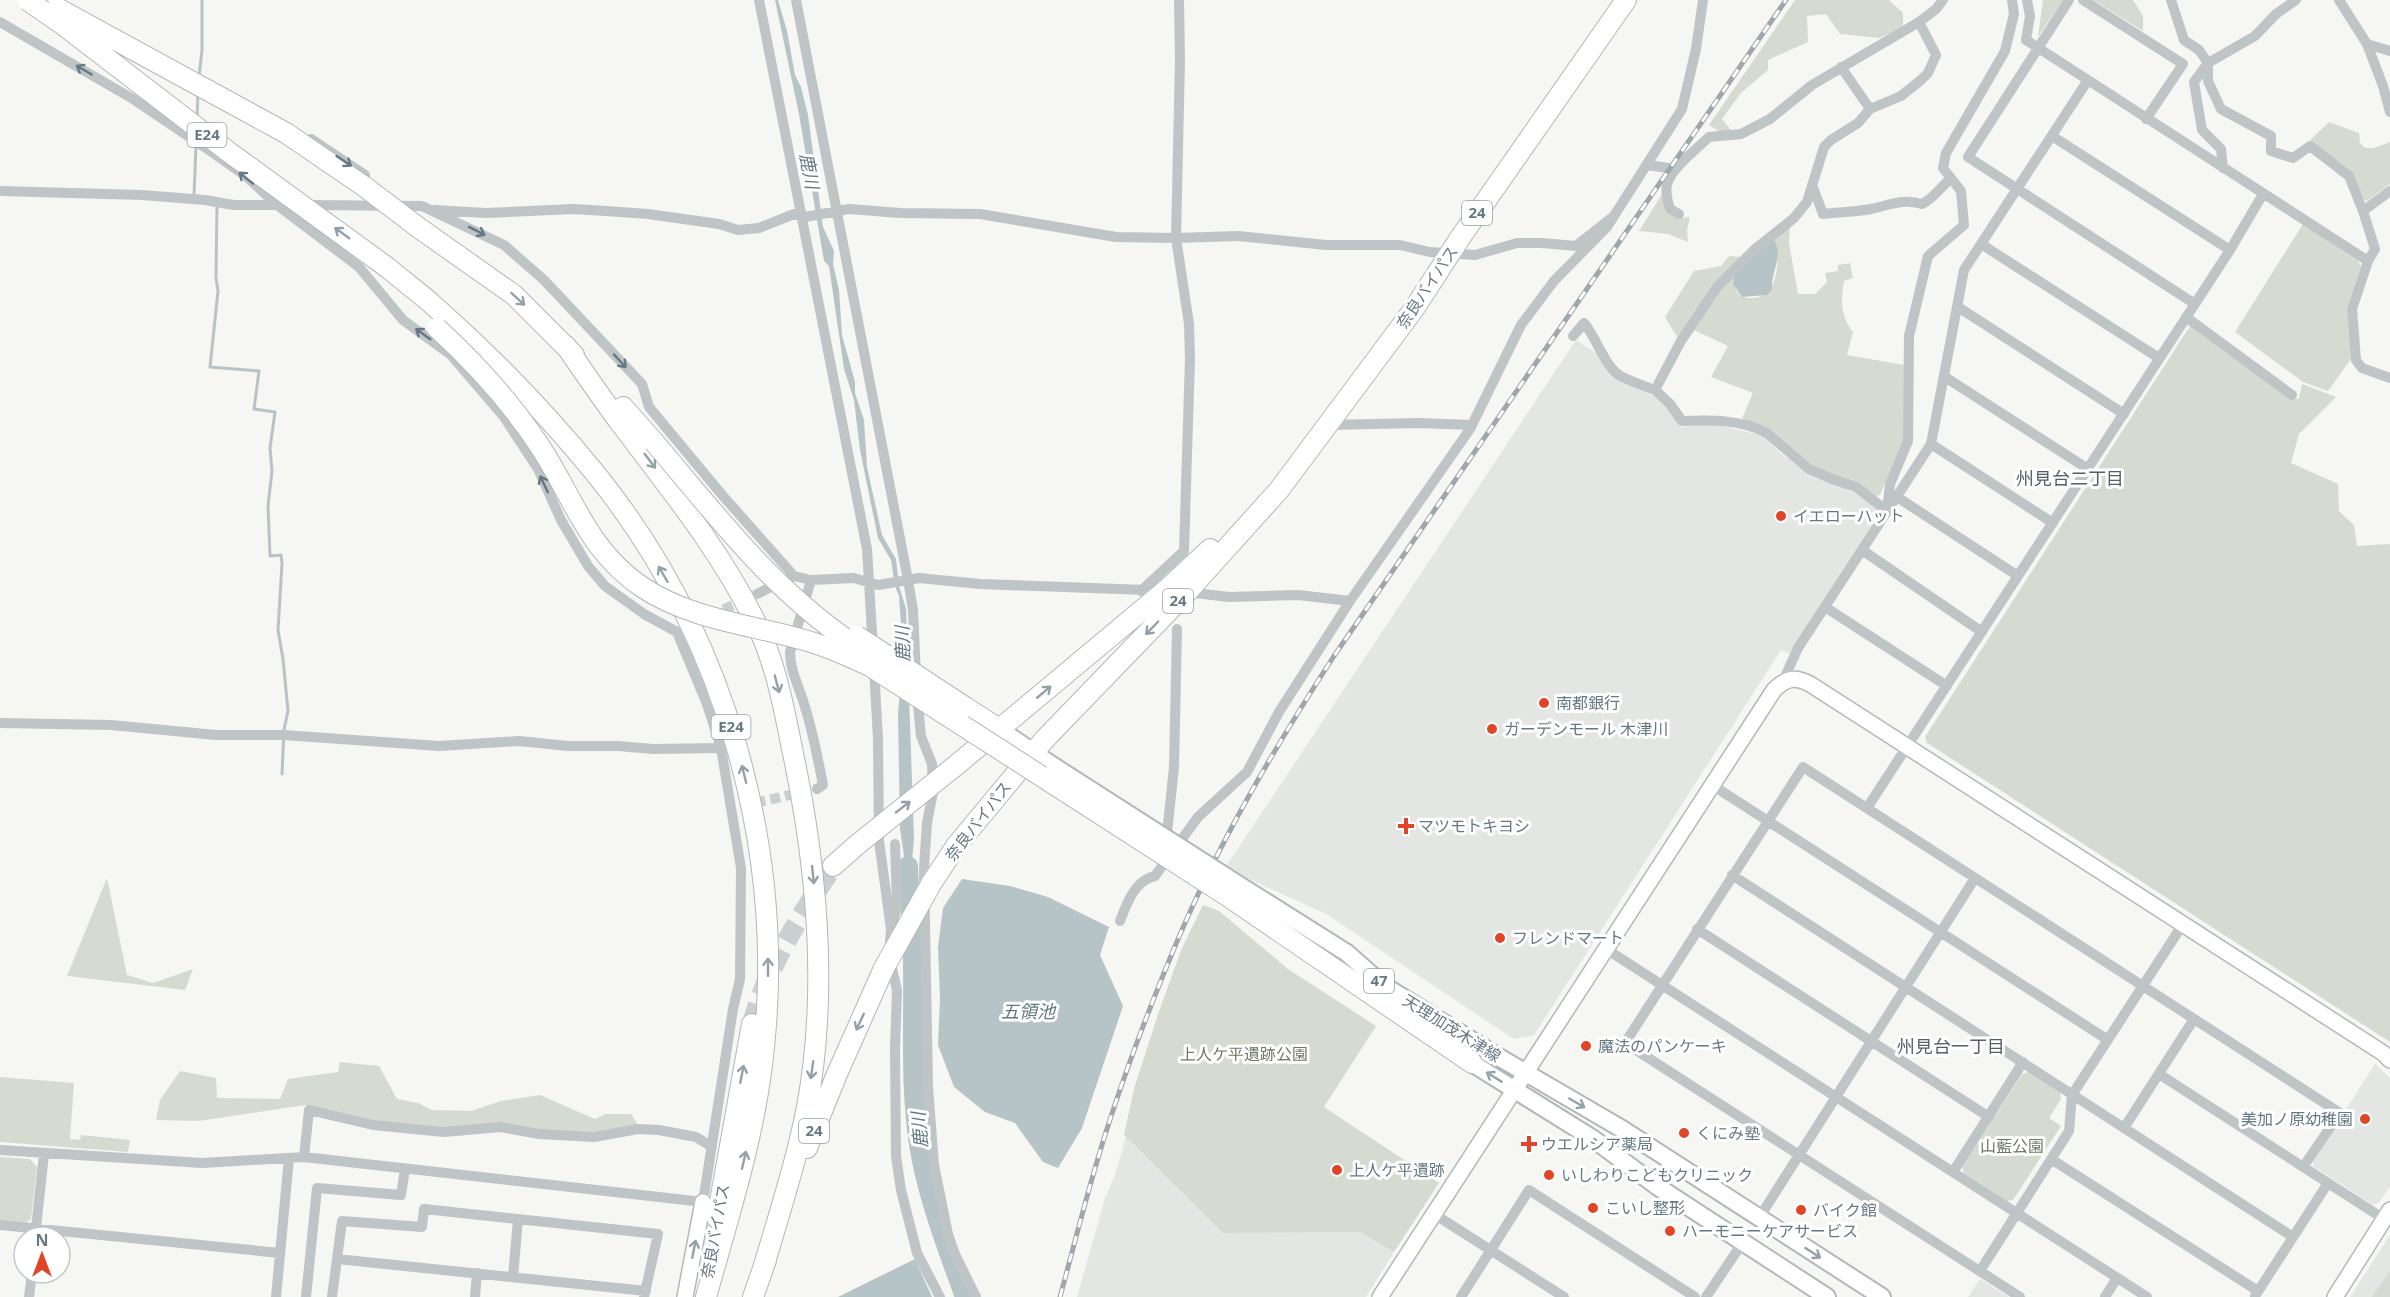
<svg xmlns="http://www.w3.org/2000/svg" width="2390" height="1297" font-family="'Noto Sans','Noto Sans JP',sans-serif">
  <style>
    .built { fill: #e4e6e4 }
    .green { fill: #d6dbd2 }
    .water { fill: #b6c4c7 }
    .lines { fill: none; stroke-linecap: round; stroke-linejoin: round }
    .stream { stroke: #b6c4c7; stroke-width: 3 }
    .river { stroke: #b6c4c7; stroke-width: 20 }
    .street-tunnel { stroke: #cad0d2; stroke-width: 10; stroke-dasharray: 10 5; stroke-linecap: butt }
    .highway-tunnel { stroke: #cad0d2; stroke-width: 20; stroke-dasharray: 20 10; stroke-linecap: butt }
    .secondary-casing { stroke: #b2b8bc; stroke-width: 18 }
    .primary-casing { stroke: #b1b7ba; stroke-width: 20 }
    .highway-casing { stroke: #b3b7ba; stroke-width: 22 }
    .street { stroke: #bfc4c7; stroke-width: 10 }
    .secondary { stroke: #fff; stroke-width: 15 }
    .primary { stroke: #fff; stroke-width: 16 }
    .highway { stroke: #fff; stroke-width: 20 }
    .rail-casing { stroke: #9ea7ab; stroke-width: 5 }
    .rail { stroke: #fff; stroke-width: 3; stroke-dasharray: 9; stroke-linecap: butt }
    .primary-bridge-casing { stroke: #b1b7ba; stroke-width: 20; stroke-linecap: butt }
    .highway-bridge-casing { stroke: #b3b7ba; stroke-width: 22; stroke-linecap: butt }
    .primary-bridge { stroke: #fff; stroke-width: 16 }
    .highway-bridge { stroke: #fff; stroke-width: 20 }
    .oneway { stroke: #657984 }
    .oneway2 { stroke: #93a1a9 }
    .poi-dot { fill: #e14528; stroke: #fff; stroke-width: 2 }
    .labels { text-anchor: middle; stroke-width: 6; stroke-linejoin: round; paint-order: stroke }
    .shield { fill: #fff; stroke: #93a1a9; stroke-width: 1.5 }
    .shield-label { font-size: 15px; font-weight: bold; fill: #657984 }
    .street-label { font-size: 16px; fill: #657984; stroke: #fff }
    .poi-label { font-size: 16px; fill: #657984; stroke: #fff; text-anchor: start }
    .park-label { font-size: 16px; fill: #6b7b64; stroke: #fff }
    .water-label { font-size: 18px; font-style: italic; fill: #617a80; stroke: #fff }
    .neighbourhood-label { font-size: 18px; fill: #536169; stroke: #fff }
  </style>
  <rect width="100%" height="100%" fill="#f6f6f3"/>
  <path class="built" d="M1576 340 1596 353 1614 376 1655 397 1674 415 1681 427 1713 424 1762 435 1784 456 1860 496 1877 509 1878 516 1789 654 1781 650 1534 1035 1514 1039 1328 915 1247 878 1227 865Z
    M2375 1064 2390 1078V1186L2379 1203 2373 1205 2314 1167 2313 1161Z
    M1126 1137 1223 1233 1360 1232 1394 1252 1366 1297H1077L1105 1198 1115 1175Z
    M2390 1235V1297H2350Z
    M1980 1279 2009 1297H1968Z"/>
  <path class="green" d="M1795 0H1889L1903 13V28L1879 38 1840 34 1826 14 1807 16 1808 42 1768 60V70L1741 93 1722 119 1732 131H1718L1709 125Z
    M2043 0H2063L2038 37Z
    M2093 0H2133L2143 16V31Z
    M2329 122 2359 133 2360 143 2365 148H2374L2390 142V184L2367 201 2362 199 2336 161 2310 140Z
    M1662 194 1680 218 1690 217 1687 230 1688 242 1668 234 1639 231Z
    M2303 224 2358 261 2361 266 2347 308 2351 359 2328 391 2303 382 2235 332Z
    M1790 225 1789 243 1798 294H1815L1827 282 1825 273 1838 271V265L1850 263 1853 278 1844 281C1841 300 1840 316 1853 332L1847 355 1904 365V438L1880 495 1875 497 1812 465 1770 429 1742 419 1753 393 1711 377 1728 346 1694 330 1720 289 1735 271 1736 290 1742 297C1747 298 1755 299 1761 296 1780 287 1780 254 1773 238Z
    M1729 256 1741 257 1679 340 1665 317 1694 271 1721 266Z
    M2190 326 2291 400 2299 398 2302 384 2336 397 2299 434 2291 463 2338 484 2339 511 2354 525 2357 546 2390 544V1042L1927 743 1925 737Z
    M107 878 127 975 153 983 193 969 185 990 67 976Z
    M1203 905 1219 911 1288 969 1376 1026 1324 1107 1439 1183 1394 1252 1360 1232 1223 1233 1124 1135 1134 1089 1158 1014 1182 948Z
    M340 1062 379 1066 397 1099 418 1103 432 1110 471 1111 501 1101 540 1095 595 1119 605 1114H631L638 1125 595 1132 445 1127 374 1121 305 1105 199 1121 156 1120 160 1100 180 1071 216 1078 217 1098 280 1099 288 1079 338 1072Z
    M2029 1072 2060 1092 2061 1099 2049 1118 2061 1126 2013 1200 2007 1201 1964 1173 1962 1167 2022 1074Z
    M0 1077 74 1083 70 1139 80 1140 81 1135 130 1140 128 1152 0 1142Z
    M0 1157 30 1159 37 1167 31 1219 26 1223 0 1220Z
    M2390 1271V1297H2372Z"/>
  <path class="water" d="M775 0H778L787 31 795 75 801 87 808 115 823 227 834 251 833 264 839 290 842 335 855 382V393L864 420 867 467 882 535 896 559 899 586 906 609 914 839 909 892 900 828 898 714 903 653 899 596 895 586 891 560 878 538 860 450 854 400 844 369 829 266 824 261 799 114Z
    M1773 238C1785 255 1770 273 1772 290L1767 295 1742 297 1733 284 1735 271Z
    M962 879 1010 886 1048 897 1109 927 1100 955 1123 1006 1082 1128 1058 1168 1043 1162 1015 1123 985 1112 954 1087 938 1045 940 999 938 947 943 908Z
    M915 1259 932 1297H838Z"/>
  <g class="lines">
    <path class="stream" d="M199 77 202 50V0
      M197 119 198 92
      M195 195H194L196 146
      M217 204 216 278 218 291 210 367 259 371 254 409 275 412 270 448 272 471 268 506 270 556 281 555 282 563 278 630 283 659 288 711 284 730 282 774"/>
    <path class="river" d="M908 866C909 899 913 933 913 966 914 1025 910 1086 919 1144 927 1196 947 1247 965 1297"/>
    <path class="street-tunnel" d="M710 616 759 593
      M741 806 817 789"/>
    <path class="highway-tunnel" d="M752 1024C769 962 799 919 833 866"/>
    <g class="secondary-casing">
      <path id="secondary" d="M685 1297 703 1202
        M1380 1297 1774 690C1786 678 1795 676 1810 684L2383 1053 2390 1060
        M2335 1297 2390 1210"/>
    </g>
    <g class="primary-casing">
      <path id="primary" d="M999 729 1055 767
        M1236 883 1347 953 1383 985 1497 1056 1622 1129 1882 1297
        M1462 1057 1592 1138 1658 1187 1827 1297"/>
    </g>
    <g class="highway-casing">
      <path id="highway" d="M419 228 514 295 574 355
        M388 268C403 281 419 292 433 305 491 356 546 413 595 473 724 632 785 845 764 1047 756 1132 729 1215 706 1297
        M566 346C583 371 600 396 618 420 666 484 718 547 754 619 777 663 785 715 795 763 818 876 828 993 807 1107 796 1163 778 1218 762 1272
        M623 407 654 442
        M965 707 999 729
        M954 767 1166 590 1210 549
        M833 866 858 844
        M931 884 956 846 1044 740 1187 592 1279 490 1414 309 1460 238 1626 0
        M1226 895 1472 1063
        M807 1148 837 1074 884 968
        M717 1218 752 1024
        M753 1297 766 1260"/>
    </g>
    <path class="street" d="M759 0 867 549 873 649
      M796 0 908 580 913 610 916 675
      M2027 0 2030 16 2026 40 2368 261
      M2069 0 1968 157 2195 304
      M2083 0 2183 64 2146 119
      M2171 0 2184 40 2199 50 2208 63V81L2221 109 2271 136V151L2293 158 2310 146 2349 176 2363 211
      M2339 0 2367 44 2383 86 2390 112
      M0 22 133 99 206 148 247 177 277 205 359 267 403 320 451 355 504 417 538 469 561 520 588 566 605 586 644 614 677 632 707 704 721 748 741 868 740 979 733 1009 703 1202 304 1157 202 1163 0 1150
      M1919 22 1936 55 1928 73 1921 80 1901 96 1870 109 1858 123 1831 140 1824 147 1807 202 1794 218 1754 250 1717 287 1681 341 1655 390 1670 404 1682 421C1711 420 1740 419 1767 433L1809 469 1832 479 1856 487 1887 511 1890 484 1908 441 1909 336 1928 256 1964 225 1961 191 1943 168 1946 153 2005 51 2014 14 2012 0
      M2367 44 2390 51
      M1841 67 1870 109
      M2052 136 2230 250
      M311 139 365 175 366 190
      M1647 165 1676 169
      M2223 168 2221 149 2202 130 2194 82 2208 63 2255 36 2276 14 2296 0
      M1812 185 1823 214C1839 212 1855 212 1871 209 1890 205 1902 198 1922 204 1933 199 1941 187 1950 179
      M0 191 142 195 205 200 233 205H281
      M2390 191 2363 211 2375 249 2368 261 2352 309 2356 360 2362 368 2390 378
      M305 205 422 206 504 245 544 280 642 384 649 407 723 496 794 576
      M435 210 486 213 573 209 606 211 648 214 719 224 738 230 759 228 794 214 805 217 849 209 900 213 980 214 1116 237 1176 238 1238 236 1326 245H1400L1430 252 1475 255 1517 243H1542L1576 246 1614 216
      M1679 214 1670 209C1668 202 1665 193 1667 185 1670 169 1698 148 1709 137L1741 134 1770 119 1812 85 1919 22 1936 9 1943 0
      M1981 244 2159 358
      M1958 307 2124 414
      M2186 317 2292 395
      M1573 336 1584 323C1596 337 1605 366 1619 375 1629 381 1644 386 1655 390
      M1945 377 2088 469
      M1328 425 1419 423 1471 425
      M1931 444 2053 523
      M1897 497 2018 576
      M1862 550 1982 632
      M811 580 854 578 878 585 919 578 980 584 1146 590
      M1141 591 1184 551 1190 358 1189 324 1176 238 1180 60 1179 0
      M1186 592 1229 597 1298 595 1350 601
      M759 593 794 576 811 580 790 652C790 671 800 689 805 707 813 732 818 759 823 785L817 789
      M1825 607 1947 686
      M874 668 878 739 879 841 891 929 889 956 897 990 895 1048 896 1156 901 1190 917 1253 940 1297
      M1783 681 1798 648 1931 444 1964 270 2088 80
      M917 694 921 736 932 764 933 792 927 823 924 867 928 1087 934 1165 950 1244 976 1297
      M0 723 111 725 216 735H284L439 746 519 741 568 746H618L653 749 721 748
      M1712 785 2108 1040
      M1867 808 2230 250 2263 194
      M1166 843 1174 767 1177 629
      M1732 875 2293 1237
      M1120 921C1127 903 1135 880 1155 876L1198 817 1247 772 1279 712 1350 601 1470 429 1521 325 1554 281 1607 227 1682 109 1696 49 1703 0
      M893 924 897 903 895 844
      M1697 929 1989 1117
      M1606 949 2147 1297
      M2159 1074 2384 1219
      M2124 1128 2194 1019
      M304 1157 309 1110 373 1125 444 1132 500 1127 539 1134 594 1137 638 1129 659 1130 696 1137 712 1147
      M2051 1159 2258 1291
      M1953 1172 2023 1062
      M1434 1214 1564 1297
      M1759 1218 1975 878
      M0 1225 280 1253
      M35 1237 44 1154
      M337 1259 646 1291
      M1980 1271 2069 1131 2072 1095 2183 924
      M513 1277 518 1219
      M2255 1296 2328 1183
      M29 1297 32 1273
      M276 1297 289 1158
      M306 1297 317 1188 401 1195 405 1169
      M332 1297 342 1221 422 1227 424 1209 658 1234 644 1297
      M475 1297 477 1273
      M1461 1297 1529 1190 1695 1297
      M1706 1297 1743 1242
      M2020 1297 1625 1043 1803 767 2340 1113 2303 1167
      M2105 1297 2117 1278"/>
    <use href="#secondary" class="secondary"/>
    <use href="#primary" class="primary"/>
    <use href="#highway" class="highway"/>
    <g class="rail-casing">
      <path id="rail" d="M1060 1297C1072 1253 1083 1209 1096 1165 1117 1093 1144 1021 1173 951 1216 847 1273 750 1334 656L1786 0"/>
    </g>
    <use href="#rail" class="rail"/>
    <g class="primary-bridge-casing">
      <path id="primary-bridge" d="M1055 767 1236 883"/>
    </g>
    <g class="highway-bridge-casing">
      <path id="highway-bridge" d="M27 0 62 24 230 153 388 268
        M57 8 286 133 365 187 419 228
        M437 328C475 363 510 401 539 445 573 496 587 550 642 587 691 620 755 625 811 642 831 648 850 657 870 666L1226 895
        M654 442C721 521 776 595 865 652
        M857 636 965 707
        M858 844 954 767
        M884 968 931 884"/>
    </g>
    <use href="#primary-bridge" class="primary-bridge"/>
    <use href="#highway-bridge" class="highway-bridge"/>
  </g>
  <defs><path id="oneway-shaft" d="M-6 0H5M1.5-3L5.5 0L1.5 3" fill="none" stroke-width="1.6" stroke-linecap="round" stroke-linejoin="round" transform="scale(1.5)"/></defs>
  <g class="oneway">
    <use href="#oneway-shaft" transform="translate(84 70) rotate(-150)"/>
    <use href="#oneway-shaft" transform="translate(344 161) rotate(34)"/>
    <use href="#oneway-shaft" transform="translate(246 178) rotate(-141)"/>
    <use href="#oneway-shaft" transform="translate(477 231) rotate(27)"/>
    <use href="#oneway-shaft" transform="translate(423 334) rotate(-144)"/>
    <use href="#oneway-shaft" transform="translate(620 361) rotate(47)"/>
    <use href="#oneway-shaft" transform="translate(544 484) rotate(-115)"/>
  </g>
  <g class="oneway2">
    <use href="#oneway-shaft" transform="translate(342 233) rotate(-144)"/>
    <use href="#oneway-shaft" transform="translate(518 299) rotate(42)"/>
    <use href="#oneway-shaft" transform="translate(650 461) rotate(53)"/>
    <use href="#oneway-shaft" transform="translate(663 574) rotate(-120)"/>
    <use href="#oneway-shaft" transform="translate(1152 628) rotate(134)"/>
    <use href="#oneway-shaft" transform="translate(777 684) rotate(75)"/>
    <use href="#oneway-shaft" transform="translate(1044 692) rotate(-40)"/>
    <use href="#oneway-shaft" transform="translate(744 774) rotate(-104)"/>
    <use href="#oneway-shaft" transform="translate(903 807) rotate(-38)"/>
    <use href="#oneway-shaft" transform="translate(813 875) rotate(84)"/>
    <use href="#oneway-shaft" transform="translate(768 967) rotate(-90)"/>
    <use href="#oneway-shaft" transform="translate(860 1022) rotate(115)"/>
    <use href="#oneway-shaft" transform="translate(812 1070) rotate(98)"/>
    <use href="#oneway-shaft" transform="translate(742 1074) rotate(-79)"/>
    <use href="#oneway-shaft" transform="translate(1494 1077) rotate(-148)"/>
    <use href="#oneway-shaft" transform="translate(1577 1103) rotate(30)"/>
    <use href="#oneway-shaft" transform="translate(744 1160) rotate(-77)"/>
    <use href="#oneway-shaft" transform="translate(694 1249) rotate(-79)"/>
    <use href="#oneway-shaft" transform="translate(1813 1253) rotate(33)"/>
  </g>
  <g class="poi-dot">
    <circle cx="1781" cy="516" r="6"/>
    <circle cx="1544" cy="703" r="6"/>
    <circle cx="1492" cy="729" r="6"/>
    <path d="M1403 817h6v6h6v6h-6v6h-6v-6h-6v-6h6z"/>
    <circle cx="1500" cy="938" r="6"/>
    <circle cx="1586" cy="1046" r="6"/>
    <circle cx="2365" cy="1119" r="6"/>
    <circle cx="1684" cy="1133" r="6"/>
    <path d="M1526 1135h6v6h6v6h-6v6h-6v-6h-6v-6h6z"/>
    <circle cx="1337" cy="1170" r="6"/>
    <circle cx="1549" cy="1175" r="6"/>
    <circle cx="1593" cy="1208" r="6"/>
    <circle cx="1801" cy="1210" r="6"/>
    <circle cx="1670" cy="1231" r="6"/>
  </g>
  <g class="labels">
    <g class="shield">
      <rect x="187.5" y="123" width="39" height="24" rx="4.5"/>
      <rect x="1462" y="201" width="30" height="24" rx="4.5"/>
      <rect x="1163" y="589" width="30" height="24" rx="4.5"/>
      <rect x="711.5" y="715" width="39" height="24" rx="4.5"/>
      <rect x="1364" y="969" width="30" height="24" rx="4.5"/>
      <rect x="799" y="1119" width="30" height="24" rx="4.5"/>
    </g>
    <g class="shield-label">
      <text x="207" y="140">E24</text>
      <text x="1477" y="218">24</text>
      <text x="1178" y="606">24</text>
      <text x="731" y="732">E24</text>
      <text x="1379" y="986">47</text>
      <text x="814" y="1136">24</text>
    </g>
    <g class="street-label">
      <text transform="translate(1427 287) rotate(-56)" y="6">奈良バイパス</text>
      <text transform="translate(978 821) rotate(-52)" y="6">奈良バイパス</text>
      <text transform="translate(1452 1028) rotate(32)" y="6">天理加茂木津線</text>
      <text transform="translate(715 1231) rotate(-80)" y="6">奈良バイパス</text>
    </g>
    <g class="poi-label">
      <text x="1793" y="522">イエローハット</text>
      <text x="1556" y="709">南都銀行</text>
      <text x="1504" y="735">ガーデンモール 木津川</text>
      <text x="1418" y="832">マツモトキヨシ</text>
      <text x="1512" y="944">フレンドマート</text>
      <text x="1598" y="1052">魔法のパンケーキ</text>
      <text x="2353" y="1125" text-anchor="end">美加ノ原幼稚園</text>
      <text x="1696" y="1139">くにみ塾</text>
      <text x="1541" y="1150">ウエルシア薬局</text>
      <text x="1349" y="1176">上人ケ平遺跡</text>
      <text x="1561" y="1181">いしわりこどもクリニック</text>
      <text x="1605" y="1214">こいし整形</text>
      <text x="1813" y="1216">バイク館</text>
      <text x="1682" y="1237">ハーモニーケアサービス</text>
    </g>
    <g class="park-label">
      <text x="1244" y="1060">上人ケ平遺跡公園</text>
      <text x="2012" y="1152">山藍公園</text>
    </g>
    <g class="water-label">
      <text transform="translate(809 171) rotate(79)" y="6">鹿川</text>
      <text transform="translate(903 644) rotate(-92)" y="6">鹿川</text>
      <text x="1028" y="1018">五領池</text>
      <text transform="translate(920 1130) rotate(-95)" y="6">鹿川</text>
    </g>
    <g class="neighbourhood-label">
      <text x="2070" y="485">州見台二丁目</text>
      <text x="1951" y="1053">州見台一丁目</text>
    </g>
  </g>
  <g transform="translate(42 1255)"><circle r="28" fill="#ffffff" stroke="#c1c9ce" stroke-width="1.5"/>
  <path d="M0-4.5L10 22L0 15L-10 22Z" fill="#e14528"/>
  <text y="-9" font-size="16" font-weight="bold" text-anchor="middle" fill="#657984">N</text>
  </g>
</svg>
